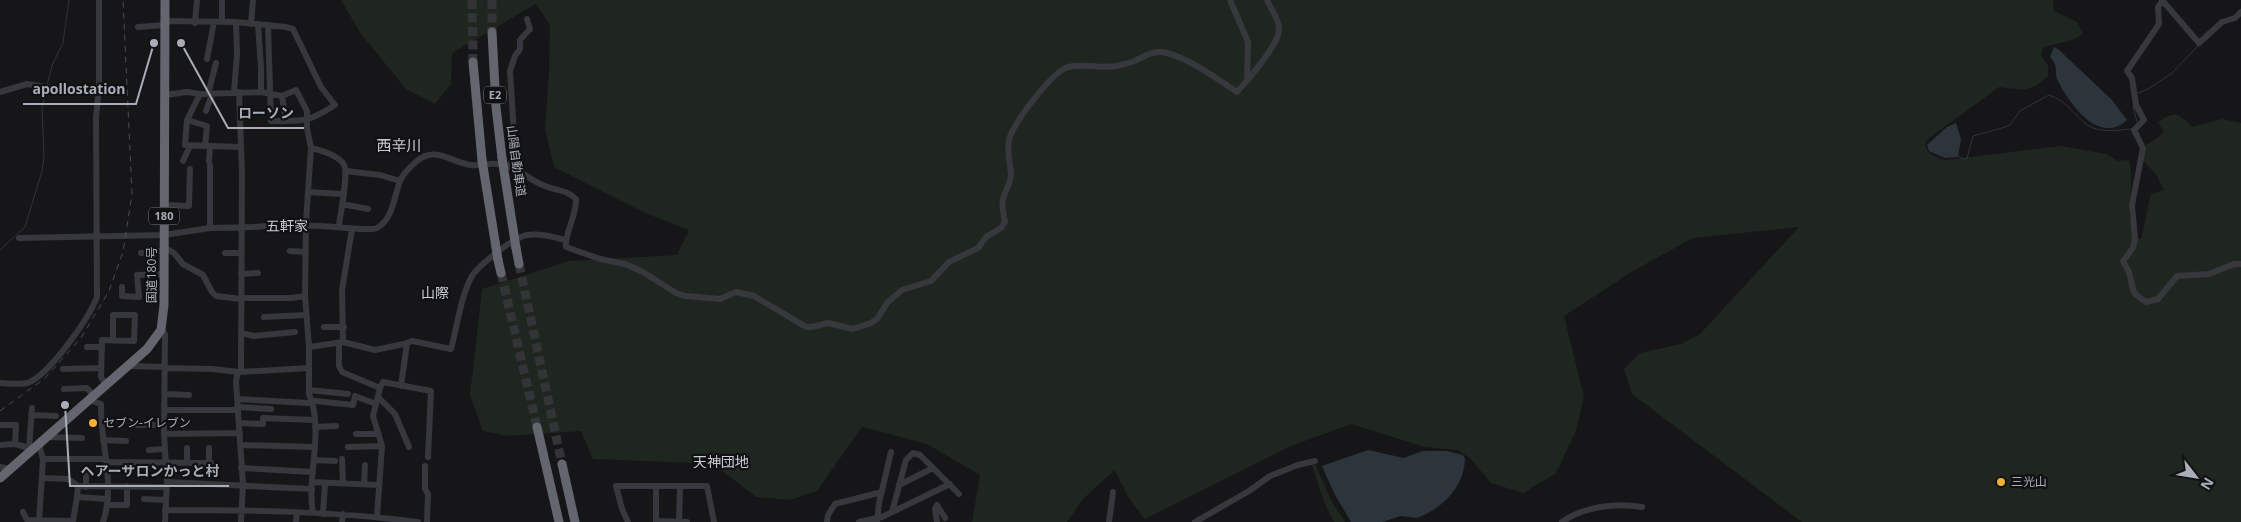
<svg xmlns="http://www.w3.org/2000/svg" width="2241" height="522" font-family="'Open Sans','Noto Sans JP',sans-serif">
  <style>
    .green { fill: #1e261f }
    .water { fill: #2c353c }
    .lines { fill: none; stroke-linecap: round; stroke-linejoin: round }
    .stream { stroke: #2c353c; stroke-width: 1 }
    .highway-tunnel { stroke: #333438; stroke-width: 9; stroke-dasharray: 9 4.5; stroke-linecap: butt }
    .minor { stroke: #37383d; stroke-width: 6 }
    .highway { stroke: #63666e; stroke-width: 9 }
    .rail { stroke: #4a4c52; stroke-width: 1; stroke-dasharray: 6 5; stroke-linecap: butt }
    .highway-bridge { stroke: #63666e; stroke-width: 9 }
    .poi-dot { fill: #f2b134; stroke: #111113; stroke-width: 2 }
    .labels { text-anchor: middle; stroke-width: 4.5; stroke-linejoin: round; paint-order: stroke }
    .shield { fill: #111113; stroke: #7b7e86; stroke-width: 1 }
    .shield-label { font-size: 11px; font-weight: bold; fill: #a8adb8 }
    .street-label { font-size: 12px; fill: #a8adb8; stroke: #111113 }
    .poi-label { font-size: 12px; fill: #a8adb8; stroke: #111113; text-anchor: start }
    .neighbourhood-label { font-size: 14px; fill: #c9ccd4; stroke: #111113 }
    .quarter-label { font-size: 15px; fill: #c9ccd4; stroke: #111113 }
    .leader { fill: none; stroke: #a8adb8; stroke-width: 2 }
    .callout-dot { fill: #a8adb8; stroke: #111113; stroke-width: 2 }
    .callout-label { font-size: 14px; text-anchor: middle; font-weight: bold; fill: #a8adb8; stroke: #111113; stroke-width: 4.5; stroke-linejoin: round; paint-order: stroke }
  </style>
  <rect width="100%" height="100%" fill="#161618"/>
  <path class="green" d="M341 0H2053L2054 11 2077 22 2083 34C2071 43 2056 42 2043 48L2041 55 2048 66V76C2029 93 2023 90 1999 87L1928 139 1925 144C1928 156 1936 157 1946 160L2061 146 2106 154 2118 161 2129 160C2134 178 2130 193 2129 211 2129 219 2133 229 2133 238L2141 239 2151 194 2164 190 2156 174 2143 161 2146 145 2156 139 2164 132 2158 122C2176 111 2177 112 2192 127L2222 119 2241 123V522H1802L1632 394 1624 369 1640 353 1681 344 1700 334 1799 227 1693 238 1633 271 1564 316 1584 397 1576 431 1556 473 1523 493 1491 483 1470 458 1457 450 1425 447 1351 424 1291 446 1145 519 1128 497 1115 470 1083 499 1067 522H972L980 475 927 444 862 427 817 491 790 500 756 497 721 470 697 463 593 459 581 431 508 436 483 431 470 395 482 289 569 261 677 255 689 230 645 213 554 167 545 129 549 71 550 25 536 4 452 53 451 84 435 104 406 89 361 34Z
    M1315 464 1331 500 1345 522H1334L1324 502 1312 465Z"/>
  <path class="water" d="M2054 47 2058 49 2112 100 2127 120C2099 146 2069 103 2058 81 2053 71 2060 68 2050 57Z
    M1956 123 1961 139 1958 157 1945 158 1929 151 1927 145 1947 127Z
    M1368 450 1404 458 1422 451H1447L1463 455 1465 459C1464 487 1443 508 1417 518L1400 516 1383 522H1351L1334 493 1322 466Z"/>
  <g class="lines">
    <path class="stream" d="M47 85 53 63 63 43 69 0
      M2136 94 2148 89 2171 74 2199 45
      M2133 106 2137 122
      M1958 156 1964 159 1967 158 1973 136 2009 126 2020 111 2049 95C2069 102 2073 115 2089 126 2099 133 2120 130 2131 129
      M0 250 25 227 42 171 44 157 42 109 46 89"/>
    <path class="highway-tunnel" d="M472 0 473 62
      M492 0V32
      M519 264 562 464
      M501 273 537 427"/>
    <path class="minor" d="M222 0V22
      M1230 0 1248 42 1247 81
      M2162 0 2199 43 2222 22 2235 18 2241 12
      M2163 0 2158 7 2159 24 2127 71 2132 78 2136 105 2144 120 2134 130 2143 148 2132 205 2135 239 2133 248 2123 261C2125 266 2129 270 2130 276 2134 292 2131 293 2146 302L2158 299 2177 276 2209 274 2234 264H2241
      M165 21 236 22 286 27 293 29 321 87 335 105C307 123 304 121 271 121L268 25
      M195 23 197 0
      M251 24 253 0
      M258 24 261 68V92
      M138 27 165 25
      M207 59 214 22
      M0 92 27 84 53 88H99
      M239 92 242 173 241 369 237 375 236 382 243 485 241 522
      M234 93 237 54 236 22
      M200 94 187 120 185 145 240 147
      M208 94 216 63
      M165 95 187 92 200 94 261 92 282 96 296 90 307 111V128L311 148 306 223 305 296 309 347V394C325 432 306 475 313 513
      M282 96 286 121
      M206 111 212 94
      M187 120 207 126 205 146
      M311 148C320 150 336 155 343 163 350 172 340 213 339 226
      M183 161 190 146
      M209 161 210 146
      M210 165V228
      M510 166 515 151 510 71 515 56 520 49V40L530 29 527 19
      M346 171 380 175 400 181
      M308 192 343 194
      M342 204 368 209
      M164 205 189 206 190 169
      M306 226C322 224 370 232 377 228 393 219 394 197 400 181 403 174 411 166 417 161 436 145 452 163 471 165 479 166 489 163 497 164 517 165 528 180 545 186 557 191 567 190 576 199 577 215 564 235 566 247L600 259 625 264 643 272 676 293 685 296 720 299 736 292 754 296 806 327H812L828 323 853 329 871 323 877 319 887 303 902 290 931 281 949 262 978 248 986 237 1001 228 1005 222C1004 215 1001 207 1003 199 1005 190 1011 184 1011 174 1010 163 1007 151 1009 140 1013 123 1052 72 1068 67 1085 63 1100 69 1117 66 1122 64 1127 64 1132 62 1145 57 1152 49 1167 53 1190 59 1218 79 1237 92 1247 81 1280 43 1279 29 1279 19 1271 9 1267 0
      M19 238 164 235 210 228 253 227 306 223
      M290 251 306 252
      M141 253 169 250 174 253 183 264 203 275 212 292 216 296 241 299
      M225 253H241
      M241 274 258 273
      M122 287V296L139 297 137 275 164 274
      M241 298H291L305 296
      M264 317 306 315
      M324 327H344
      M161 330 165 334 164 434 167 482 165 522
      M241 333 254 336 295 332
      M343 342 342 290 352 229
      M339 343V366L342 372 380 388 373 416 382 446 377 517
      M87 347H102
      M309 347 343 342 375 350 404 344 412 341 451 349C457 327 461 295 472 276 479 265 514 237 527 235 540 233 553 237 565 240
      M129 366 165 367
      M165 368 212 369 239 372 309 368
      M63 369 101 368
      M0 383C8 383 19 385 27 383 48 377 89 318 97 297L96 117 99 88V0
      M106 385 101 377 102 340 134 341 135 315H113V341
      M401 386 407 343
      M380 388 383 382 431 391 428 457
      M64 389 87 388 94 396
      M309 390 348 394
      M165 394 189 395
      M378 397 395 414 409 447
      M237 399 309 403 315 401 353 405 355 396 376 404
      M89 400 101 404C100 443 116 484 103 522
      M237 407 271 409
      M32 408 29 448 32 451
      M165 410H237
      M31 415 56 416
      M239 423 263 424V418L314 420
      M0 425H16L15 444
      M132 425H164
      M315 427 336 426
      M164 434 240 433
      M356 434H379
      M47 437 82 438
      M103 440 126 441
      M0 445 15 444 29 448
      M39 445 43 459H106
      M241 445 315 447
      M348 447 382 446
      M209 448V463
      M149 450 165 449
      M342 459 343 483
      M314 460 335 461
      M106 462 211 463
      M187 463V448
      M425 466V489L428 494 427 522
      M0 467 11 469
      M241 468 313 472
      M42 478 68 479 78 486
      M167 482 312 489
      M312 482 379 485
      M364 484 365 465
      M899 485 933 468
      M86 487V472
      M656 487V522
      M77 497 78 486 166 487
      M144 499 165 500
      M107 505H127V486
      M165 510C249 510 334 511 418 522
      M23 512 27 520 73 521 77 497 108 499
      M892 512 906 460 913 453 920 455 959 494
      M323 514 325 483
      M39 521 43 459
      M656 521 687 522
      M296 522 297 513
      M342 522 343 514
      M628 522 622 509 616 486H707L714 522
      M679 522 680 487
      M827 522 828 515 835 504 882 492
      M859 522 882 517 950 484
      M877 522 879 503 891 452
      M937 522 935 509 937 505 945 518
      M1109 522 1113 492
      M1195 522 1249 491 1270 476 1298 465 1315 461
      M1562 522C1584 506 1616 503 1642 507"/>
    <path class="highway" d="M492 32 496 107 502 158
      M473 62 482 160
      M516 248 519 264
      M498 260 501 273
      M537 427 559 522
      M562 464 575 522
      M0 478 147 349 161 330 164 305 165 0"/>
    <path class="rail" d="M0 411 44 379 81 338 109 291 123 252 132 194 123 0"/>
    <path class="highway-bridge" d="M502 158 516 248
      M482 160 498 260"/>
  </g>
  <g class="poi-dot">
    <circle cx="93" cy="423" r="5"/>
    <circle cx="2001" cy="482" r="5"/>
  </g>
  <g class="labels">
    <g class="shield">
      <rect x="484" y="86.5" width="22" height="17" rx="4"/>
      <rect x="149" y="207.5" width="30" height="17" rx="4"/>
    </g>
    <g class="shield-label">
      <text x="495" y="99">E2</text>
      <text x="164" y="220">180</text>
    </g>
    <g class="street-label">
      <text transform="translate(516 161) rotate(82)" y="4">山陽自動車道</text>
      <text transform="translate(152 275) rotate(-90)" y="4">国道180号</text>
    </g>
    <g class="poi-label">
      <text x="103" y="427">セブン-イレブン</text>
      <text x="2011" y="486">三光山</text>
    </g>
    <g class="neighbourhood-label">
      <text x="287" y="231">五軒家</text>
      <text x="435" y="298">山際</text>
      <text x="721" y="467">天神団地</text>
    </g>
    <g class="quarter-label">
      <text x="399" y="151">西辛川</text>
    </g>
  </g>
  <path class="leader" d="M154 43L136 104H23M181 43L228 128H304M65 405L70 486H229"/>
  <g class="callout-dot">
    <circle cx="154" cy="43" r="5"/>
    <circle cx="181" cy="43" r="5"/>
    <circle cx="65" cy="405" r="5"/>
  </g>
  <g class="callout-label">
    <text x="79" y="94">apollostation</text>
    <text x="266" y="118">ローソン</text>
    <text x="150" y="476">ヘアーサロンかっと村</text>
  </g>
  <g transform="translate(2196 477) rotate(121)" stroke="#111113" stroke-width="4" paint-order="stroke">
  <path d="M0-4L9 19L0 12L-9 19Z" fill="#a8adb8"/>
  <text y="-8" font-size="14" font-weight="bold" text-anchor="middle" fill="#a8adb8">N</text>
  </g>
</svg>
